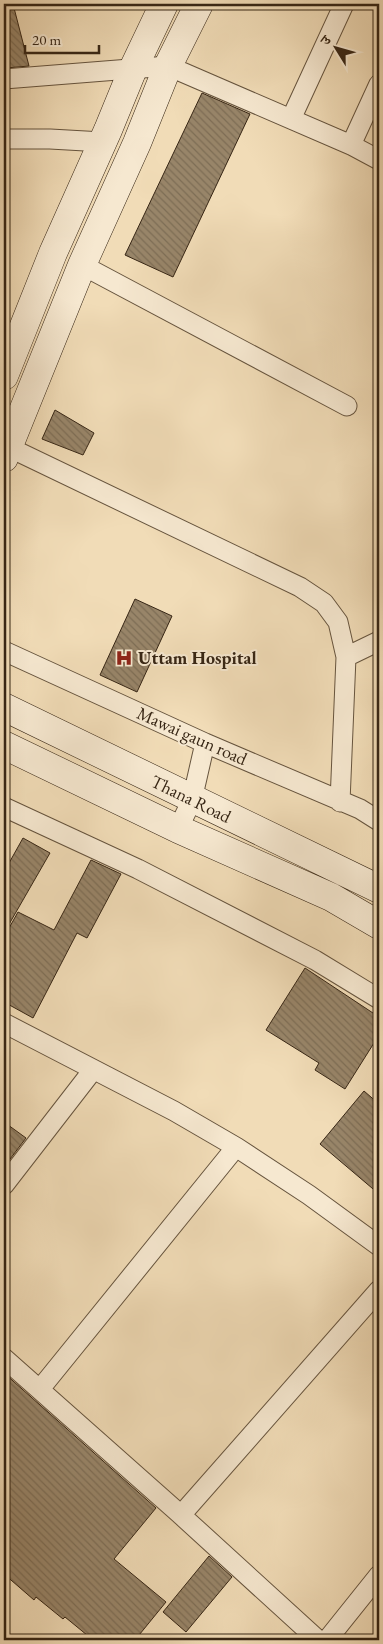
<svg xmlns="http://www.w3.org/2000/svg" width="383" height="1644" font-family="'EB Garamond','Noto Serif Devanagari',serif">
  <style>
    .building { fill: url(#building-back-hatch); stroke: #372615 }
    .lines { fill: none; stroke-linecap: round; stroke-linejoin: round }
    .street-casing { stroke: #66543e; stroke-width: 21 }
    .secondary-casing { stroke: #372615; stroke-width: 29 }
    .street { stroke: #f6e8d0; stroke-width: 19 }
    .secondary { stroke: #f6e8d0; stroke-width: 28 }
    .labels { text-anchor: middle; stroke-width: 4; stroke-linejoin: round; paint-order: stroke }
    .poi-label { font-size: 18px; font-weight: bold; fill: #372615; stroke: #f6e8d0; text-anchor: start }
    .street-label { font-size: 18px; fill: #372615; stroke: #f6e8d0 }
  </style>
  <defs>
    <pattern id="building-back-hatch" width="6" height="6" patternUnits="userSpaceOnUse" patternTransform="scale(1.25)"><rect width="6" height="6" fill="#988569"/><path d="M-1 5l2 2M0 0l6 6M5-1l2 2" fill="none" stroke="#7d6d55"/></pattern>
  </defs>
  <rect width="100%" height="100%" fill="#f1dcb7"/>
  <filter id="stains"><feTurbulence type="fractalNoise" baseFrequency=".004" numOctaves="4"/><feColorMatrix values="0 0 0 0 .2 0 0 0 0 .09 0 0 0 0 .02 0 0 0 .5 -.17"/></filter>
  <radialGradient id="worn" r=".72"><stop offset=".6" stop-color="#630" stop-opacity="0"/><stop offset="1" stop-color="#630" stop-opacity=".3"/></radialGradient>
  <path class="building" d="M4 4H13L29 66 6 68 4 57Z
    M202 93 250 114 173 277 125 255Z
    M55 410 94 433 83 455 42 439Z
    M135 599 172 616 137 692 100 675Z
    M23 838 50 853 4 933V872Z
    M91 860 121 874 87 938 77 933 33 1018 4 1002V937L18 912 54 930Z
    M305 968 379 1017V1035L345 1089 315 1070 319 1063 266 1030Z
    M364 1091 379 1104V1194L320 1144Z
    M4 1122 26 1138 4 1167Z
    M4 1373 156 1508 114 1559 166 1602 135 1640H93L65 1617 63 1619 36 1597 34 1600 4 1574Z
    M209 1556 232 1577 186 1632 163 1612Z"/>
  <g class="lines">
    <g class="street-casing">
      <path id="street" d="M4 79 168 66 351 145 379 160
        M291 119 344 4
        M4 139H50L103 142
        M351 145 379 84
        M82 265 347 406
        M4 445 300 587 324 603 338 622 346 657 340 802
        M4 651 205 743 360 809 379 821
        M346 657 379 641
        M4 807 138 869 315 960 379 999
        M178 829 192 800 205 743
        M4 1023 174 1111 236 1147 309 1195 379 1246
        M4 1185 93 1070
        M4 1358 181 1515 318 1640
        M40 1389 236 1147
        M181 1515 379 1290
        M327 1640 379 1575"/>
    </g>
    <g class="secondary-casing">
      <path id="secondary" d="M4 376 53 253 108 130 133 69 164 4
        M4 458 82 265 137 143 168 66 199 4
        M4 707 379 889
        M4 745 178 829 331 897 379 925"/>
    </g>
    <use href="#street" class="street"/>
    <use href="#secondary" class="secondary"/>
  </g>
  <defs>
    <g id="hospital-bare" transform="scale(1.35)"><path d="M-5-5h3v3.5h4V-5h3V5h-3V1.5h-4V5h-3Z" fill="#8f2418" stroke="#f6e8d0" stroke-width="2.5" paint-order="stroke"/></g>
  </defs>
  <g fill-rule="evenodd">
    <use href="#hospital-bare" x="124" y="658"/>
  </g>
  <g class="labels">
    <g class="poi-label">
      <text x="138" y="664">Uttam Hospital</text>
    </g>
    <g class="street-label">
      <text transform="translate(192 736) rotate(24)" y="6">Mawai gaun road</text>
      <text transform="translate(191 799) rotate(26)" y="6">Thana Road</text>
    </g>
  </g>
  <rect width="383" height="1644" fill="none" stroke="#f1dcb7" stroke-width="20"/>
  <rect x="5" y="5" width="373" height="1634" fill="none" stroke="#372615" stroke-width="2.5"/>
  <rect x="10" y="10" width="363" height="1624" fill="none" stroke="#372615"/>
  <g transform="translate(336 48) rotate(307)" stroke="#f6e8d0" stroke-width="4" paint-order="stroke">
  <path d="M0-4L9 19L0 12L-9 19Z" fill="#372615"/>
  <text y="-8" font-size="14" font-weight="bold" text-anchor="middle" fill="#372615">उ</text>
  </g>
  <path d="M25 45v8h74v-8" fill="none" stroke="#372615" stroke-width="2.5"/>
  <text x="32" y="45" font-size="15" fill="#372615" stroke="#f6e8d0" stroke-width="4" paint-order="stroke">20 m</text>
  <rect width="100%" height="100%" filter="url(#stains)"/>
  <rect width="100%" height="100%" fill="url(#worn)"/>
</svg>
